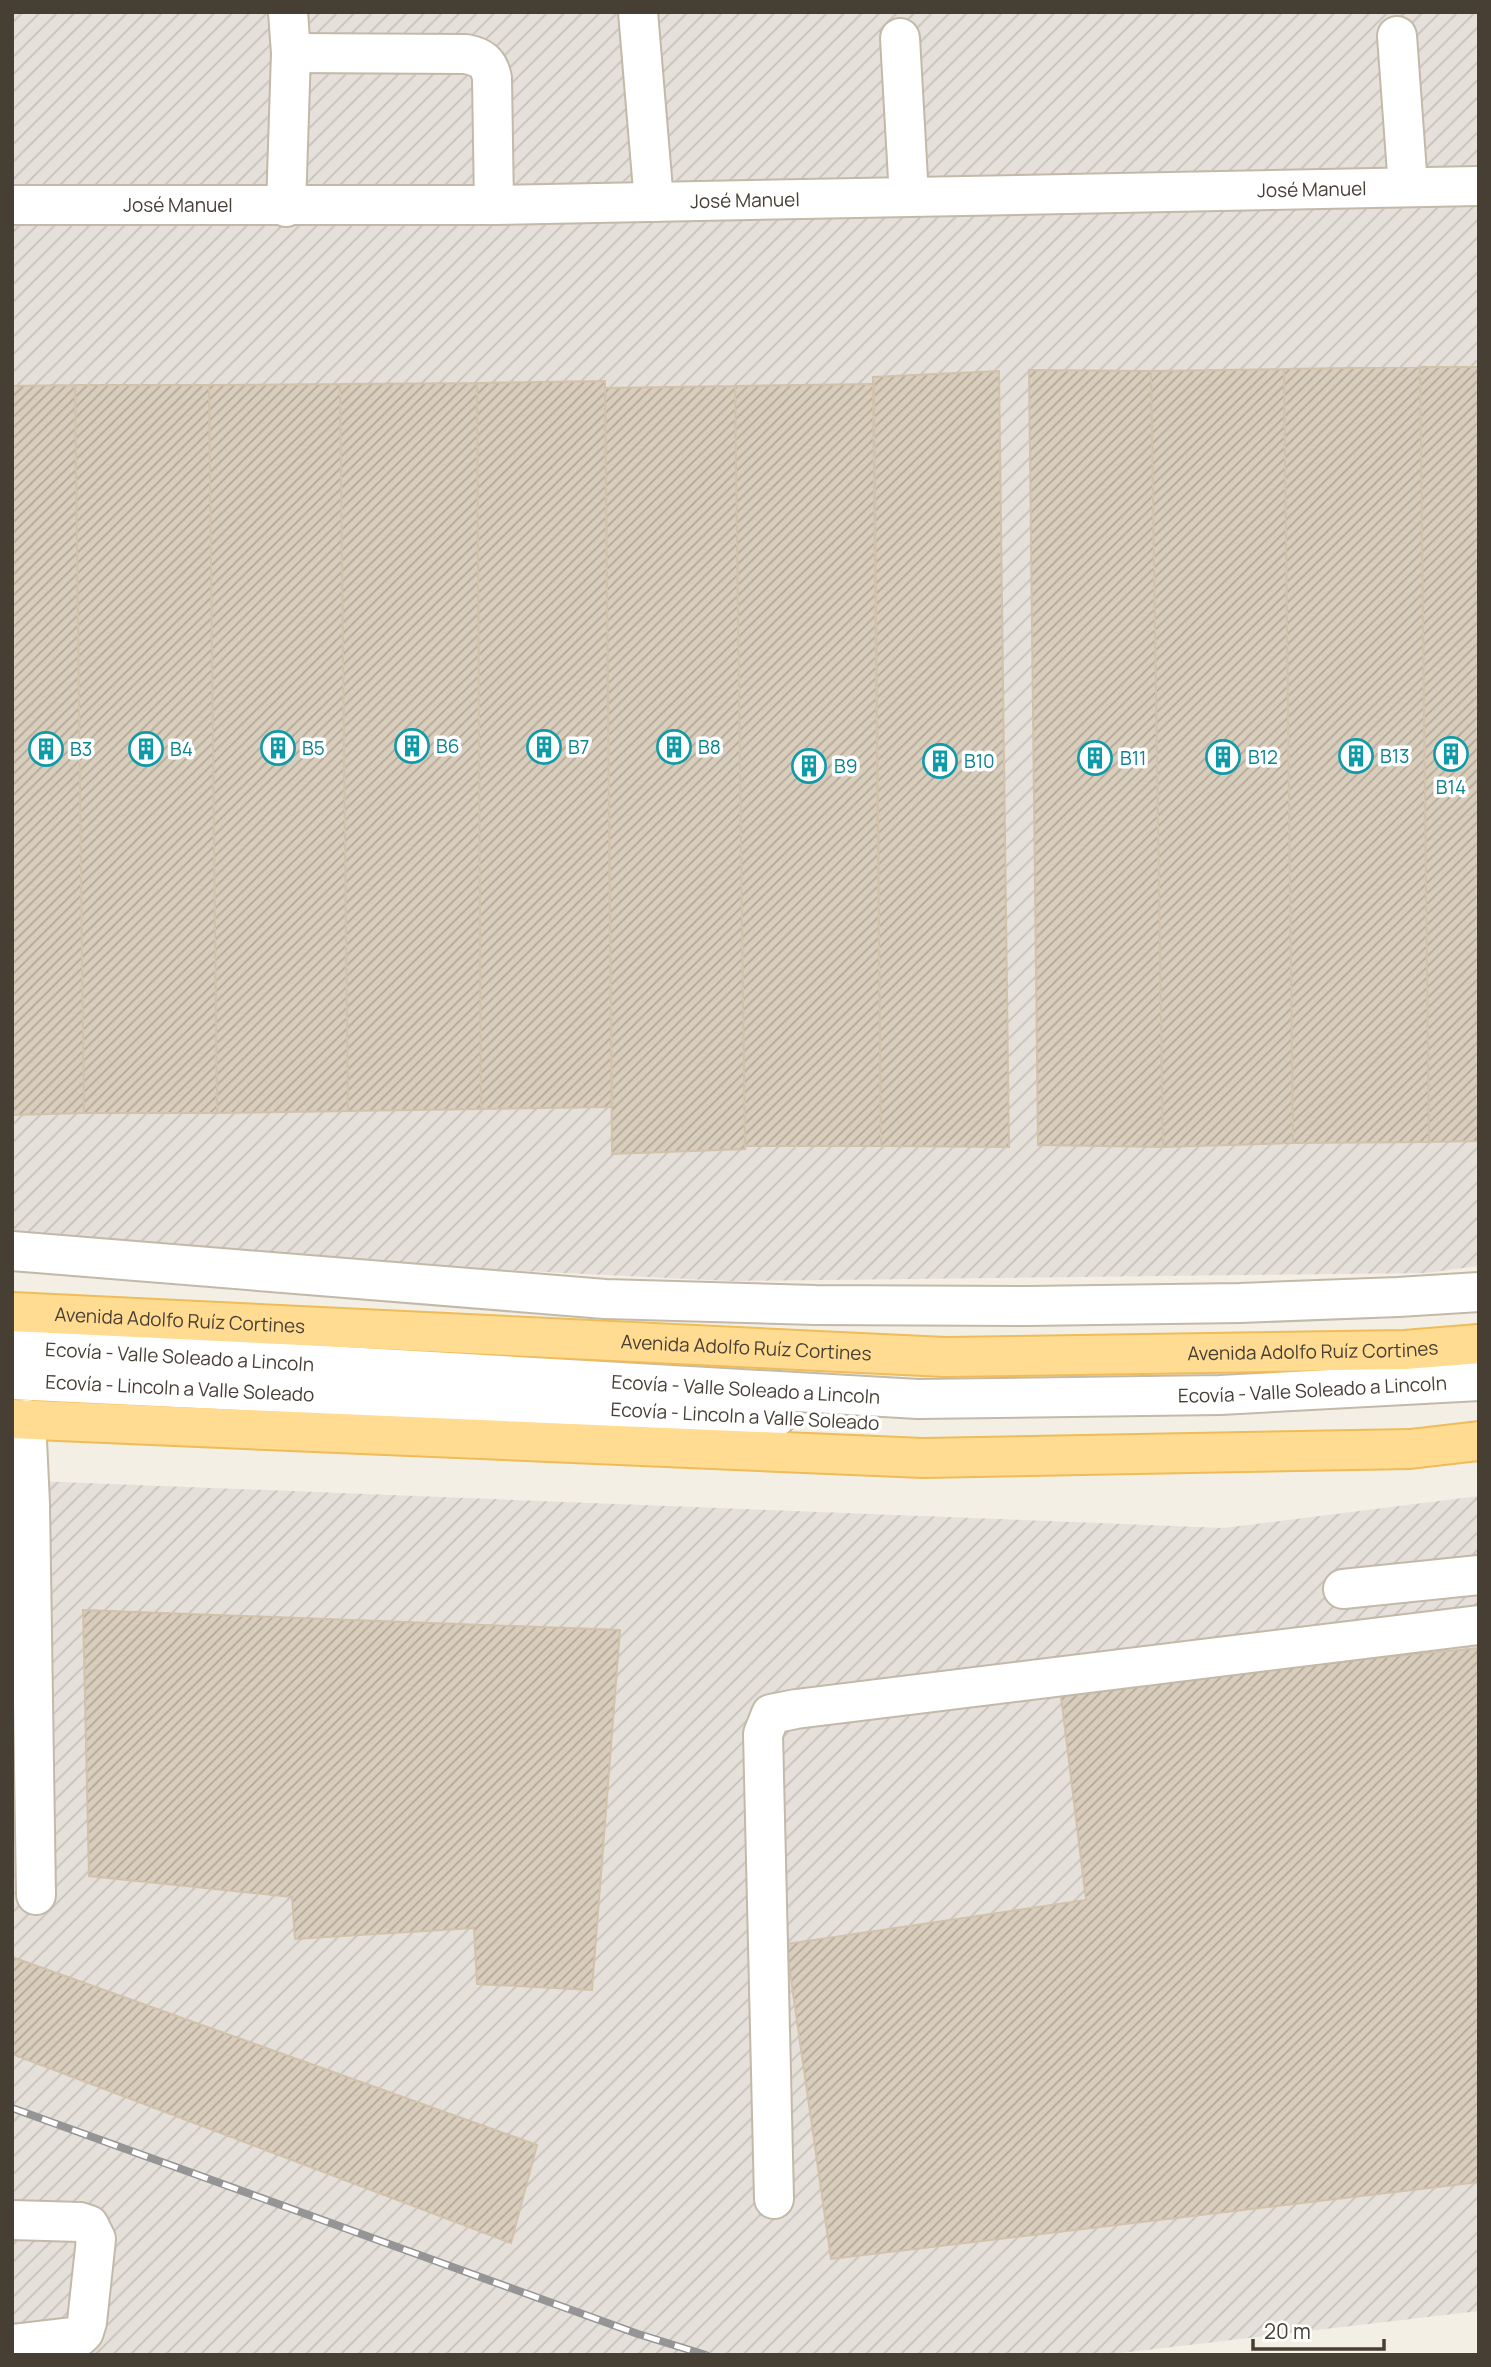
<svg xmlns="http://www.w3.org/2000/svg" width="1491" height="2367" font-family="Manrope,sans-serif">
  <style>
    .industrial { fill: url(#industrial-furrows) }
    .building { fill: url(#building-hatch); stroke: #d2c2ab; stroke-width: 2 }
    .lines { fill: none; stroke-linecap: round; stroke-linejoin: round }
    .minor-casing { stroke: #c3b9a9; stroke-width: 42 }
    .major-casing { stroke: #eebc58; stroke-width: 42 }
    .minor { stroke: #fff; stroke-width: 38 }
    .major { stroke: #ffdc92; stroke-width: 38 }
    .rail-casing { stroke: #959595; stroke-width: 8 }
    .rail { stroke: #fff; stroke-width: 5; stroke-dasharray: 16; stroke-linecap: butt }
    .labels { text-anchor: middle; stroke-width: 7; stroke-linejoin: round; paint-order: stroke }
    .street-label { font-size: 19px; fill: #473f34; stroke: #fff }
    .culture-label { font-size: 19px; fill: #0d838f; stroke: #fff; text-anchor: start }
  </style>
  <defs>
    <pattern id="industrial-furrows" width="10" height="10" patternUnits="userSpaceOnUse" patternTransform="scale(1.75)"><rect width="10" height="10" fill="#e6e0da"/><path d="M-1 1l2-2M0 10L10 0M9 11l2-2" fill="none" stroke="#c7c1bc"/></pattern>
    <pattern id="building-hatch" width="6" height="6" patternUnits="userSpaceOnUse" patternTransform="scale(1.75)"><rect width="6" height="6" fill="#d9cdbc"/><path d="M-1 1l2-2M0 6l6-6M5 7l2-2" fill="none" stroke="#b2a89a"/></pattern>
  </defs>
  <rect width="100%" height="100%" fill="#f4efe4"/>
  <path class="industrial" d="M12 12H1479V1266L1426 1273 730 1281 12 1246Z
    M12 1480 1223 1528 1479 1496V2311L1104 2355H12Z"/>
  <path class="building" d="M1420 367 1429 1142 1293 1143 1284 369Z
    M1420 367H1479V1141L1429 1142Z
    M1284 369 1293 1143 1163 1147 1151 371Z
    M1029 370 1151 371 1163 1147 1038 1145Z
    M999 371 1009 1147 881 1146 873 377Z
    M605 381 612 1107 481 1109 477 383Z
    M477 383 481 1109 348 1111 340 384Z
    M340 384 348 1111 217 1113 209 385Z
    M874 384 881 1146H745L735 386Z
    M75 385 84 1113 12 1115V386Z
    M75 385H209L217 1113H84Z
    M735 386 745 1149 612 1154 605 388Z
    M83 1610 620 1630 592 1990 477 1984 474 1928 295 1939 292 1897 89 1876Z
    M1479 1648V2182L831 2259 786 1944 1086 1900 1060 1688Z
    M12 1957 537 2145 511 2243 12 2054Z"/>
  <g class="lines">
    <g class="minor-casing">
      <g id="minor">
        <path d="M638 12 654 202"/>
        <path d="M1397 36 1408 187"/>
        <path d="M900 38 909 197"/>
        <path d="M291 53 466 54C481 57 489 62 492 78L494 205"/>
        <path id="s1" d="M12 205H494L1479 186"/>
        <path d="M286 207 291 53 288 12"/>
        <path d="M12 1251 605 1299 815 1305 1028 1306 1240 1303 1398 1297 1479 1292"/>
        <path id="s2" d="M12 1347 918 1399 1220 1395 1479 1381"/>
        <path id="s3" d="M12 1380 776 1417"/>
        <path d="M26 1419 30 1504 36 1895"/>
        <path d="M1343 1589 1479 1575"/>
        <path d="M774 2199 763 1734 771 1714 796 1709 1479 1625"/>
        <path d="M12 2220 80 2222 89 2225 96 2239 87 2322 84 2332 80 2336 12 2344"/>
      </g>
    </g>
    <g class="major-casing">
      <g id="major">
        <path id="s4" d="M12 1312 945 1357 1405 1350 1479 1344"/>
        <path d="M12 1419 923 1458 1410 1449 1479 1441"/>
      </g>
    </g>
    <use href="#minor" class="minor"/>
    <use href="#major" class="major"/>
    <g class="rail-casing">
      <path id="rail" d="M12 2108 638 2334 706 2355"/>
    </g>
    <use href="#rail" class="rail"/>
  </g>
  <defs>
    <g id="building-ring" transform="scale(1.75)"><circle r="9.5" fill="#fff" stroke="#0f9aa8" stroke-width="1.5"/><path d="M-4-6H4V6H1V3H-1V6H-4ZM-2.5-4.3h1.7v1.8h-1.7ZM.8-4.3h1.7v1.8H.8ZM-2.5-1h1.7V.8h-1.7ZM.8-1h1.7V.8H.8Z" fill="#0f9aa8"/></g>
  </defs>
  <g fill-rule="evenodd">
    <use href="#building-ring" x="412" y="746"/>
    <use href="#building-ring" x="544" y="747"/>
    <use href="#building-ring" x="674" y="747"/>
    <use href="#building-ring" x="278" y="748"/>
    <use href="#building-ring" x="46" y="749"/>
    <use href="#building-ring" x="146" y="749"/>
    <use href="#building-ring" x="1451" y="754"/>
    <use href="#building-ring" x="1356" y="756"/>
    <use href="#building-ring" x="1223" y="757"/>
    <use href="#building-ring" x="1095" y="758"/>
    <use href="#building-ring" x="940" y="761"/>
    <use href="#building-ring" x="809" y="766"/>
  </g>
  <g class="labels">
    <g class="street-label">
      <text dy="7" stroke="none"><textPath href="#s1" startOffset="1300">José Manuel</textPath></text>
      <text dy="7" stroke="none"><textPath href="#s1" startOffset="733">José Manuel</textPath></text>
      <text dy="7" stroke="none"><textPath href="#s1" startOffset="166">José Manuel</textPath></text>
      <text dy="7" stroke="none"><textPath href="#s4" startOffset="168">Avenida Adolfo Ruíz Cortines</textPath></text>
      <text dy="7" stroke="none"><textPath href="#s4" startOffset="735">Avenida Adolfo Ruíz Cortines</textPath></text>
      <text dy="7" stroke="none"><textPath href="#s4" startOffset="1302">Avenida Adolfo Ruíz Cortines</textPath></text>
      <text dy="7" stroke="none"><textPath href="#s2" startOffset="168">Ecovía - Valle Soleado a Lincoln</textPath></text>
      <text dy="7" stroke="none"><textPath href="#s3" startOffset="168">Ecovía - Lincoln a Valle Soleado</textPath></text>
      <text dy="7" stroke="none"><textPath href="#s2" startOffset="735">Ecovía - Valle Soleado a Lincoln</textPath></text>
      <text dy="7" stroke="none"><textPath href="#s2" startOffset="1302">Ecovía - Valle Soleado a Lincoln</textPath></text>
      <text transform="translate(745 1416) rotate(3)" y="7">Ecovía - Lincoln a Valle Soleado</text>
    </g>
    <g class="culture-label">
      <text x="436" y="753">B6</text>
      <text x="568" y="754">B7</text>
      <text x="698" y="754">B8</text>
      <text x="302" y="755">B5</text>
      <text x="70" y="756">B3</text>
      <text x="170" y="756">B4</text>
      <text x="1380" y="763">B13</text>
      <text x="1248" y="764">B12</text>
      <text x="1120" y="765">B11</text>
      <text x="964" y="768">B10</text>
      <text x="834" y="773">B9</text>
      <text x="1451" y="794" text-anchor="middle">B14</text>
    </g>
  </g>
  <rect width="1491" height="2367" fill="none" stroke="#473f34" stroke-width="28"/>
  <path d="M1253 2339v10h131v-10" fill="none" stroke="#473f34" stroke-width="3.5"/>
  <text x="1264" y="2339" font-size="21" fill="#473f34" stroke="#ffffff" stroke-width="5" paint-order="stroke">20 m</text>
</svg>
